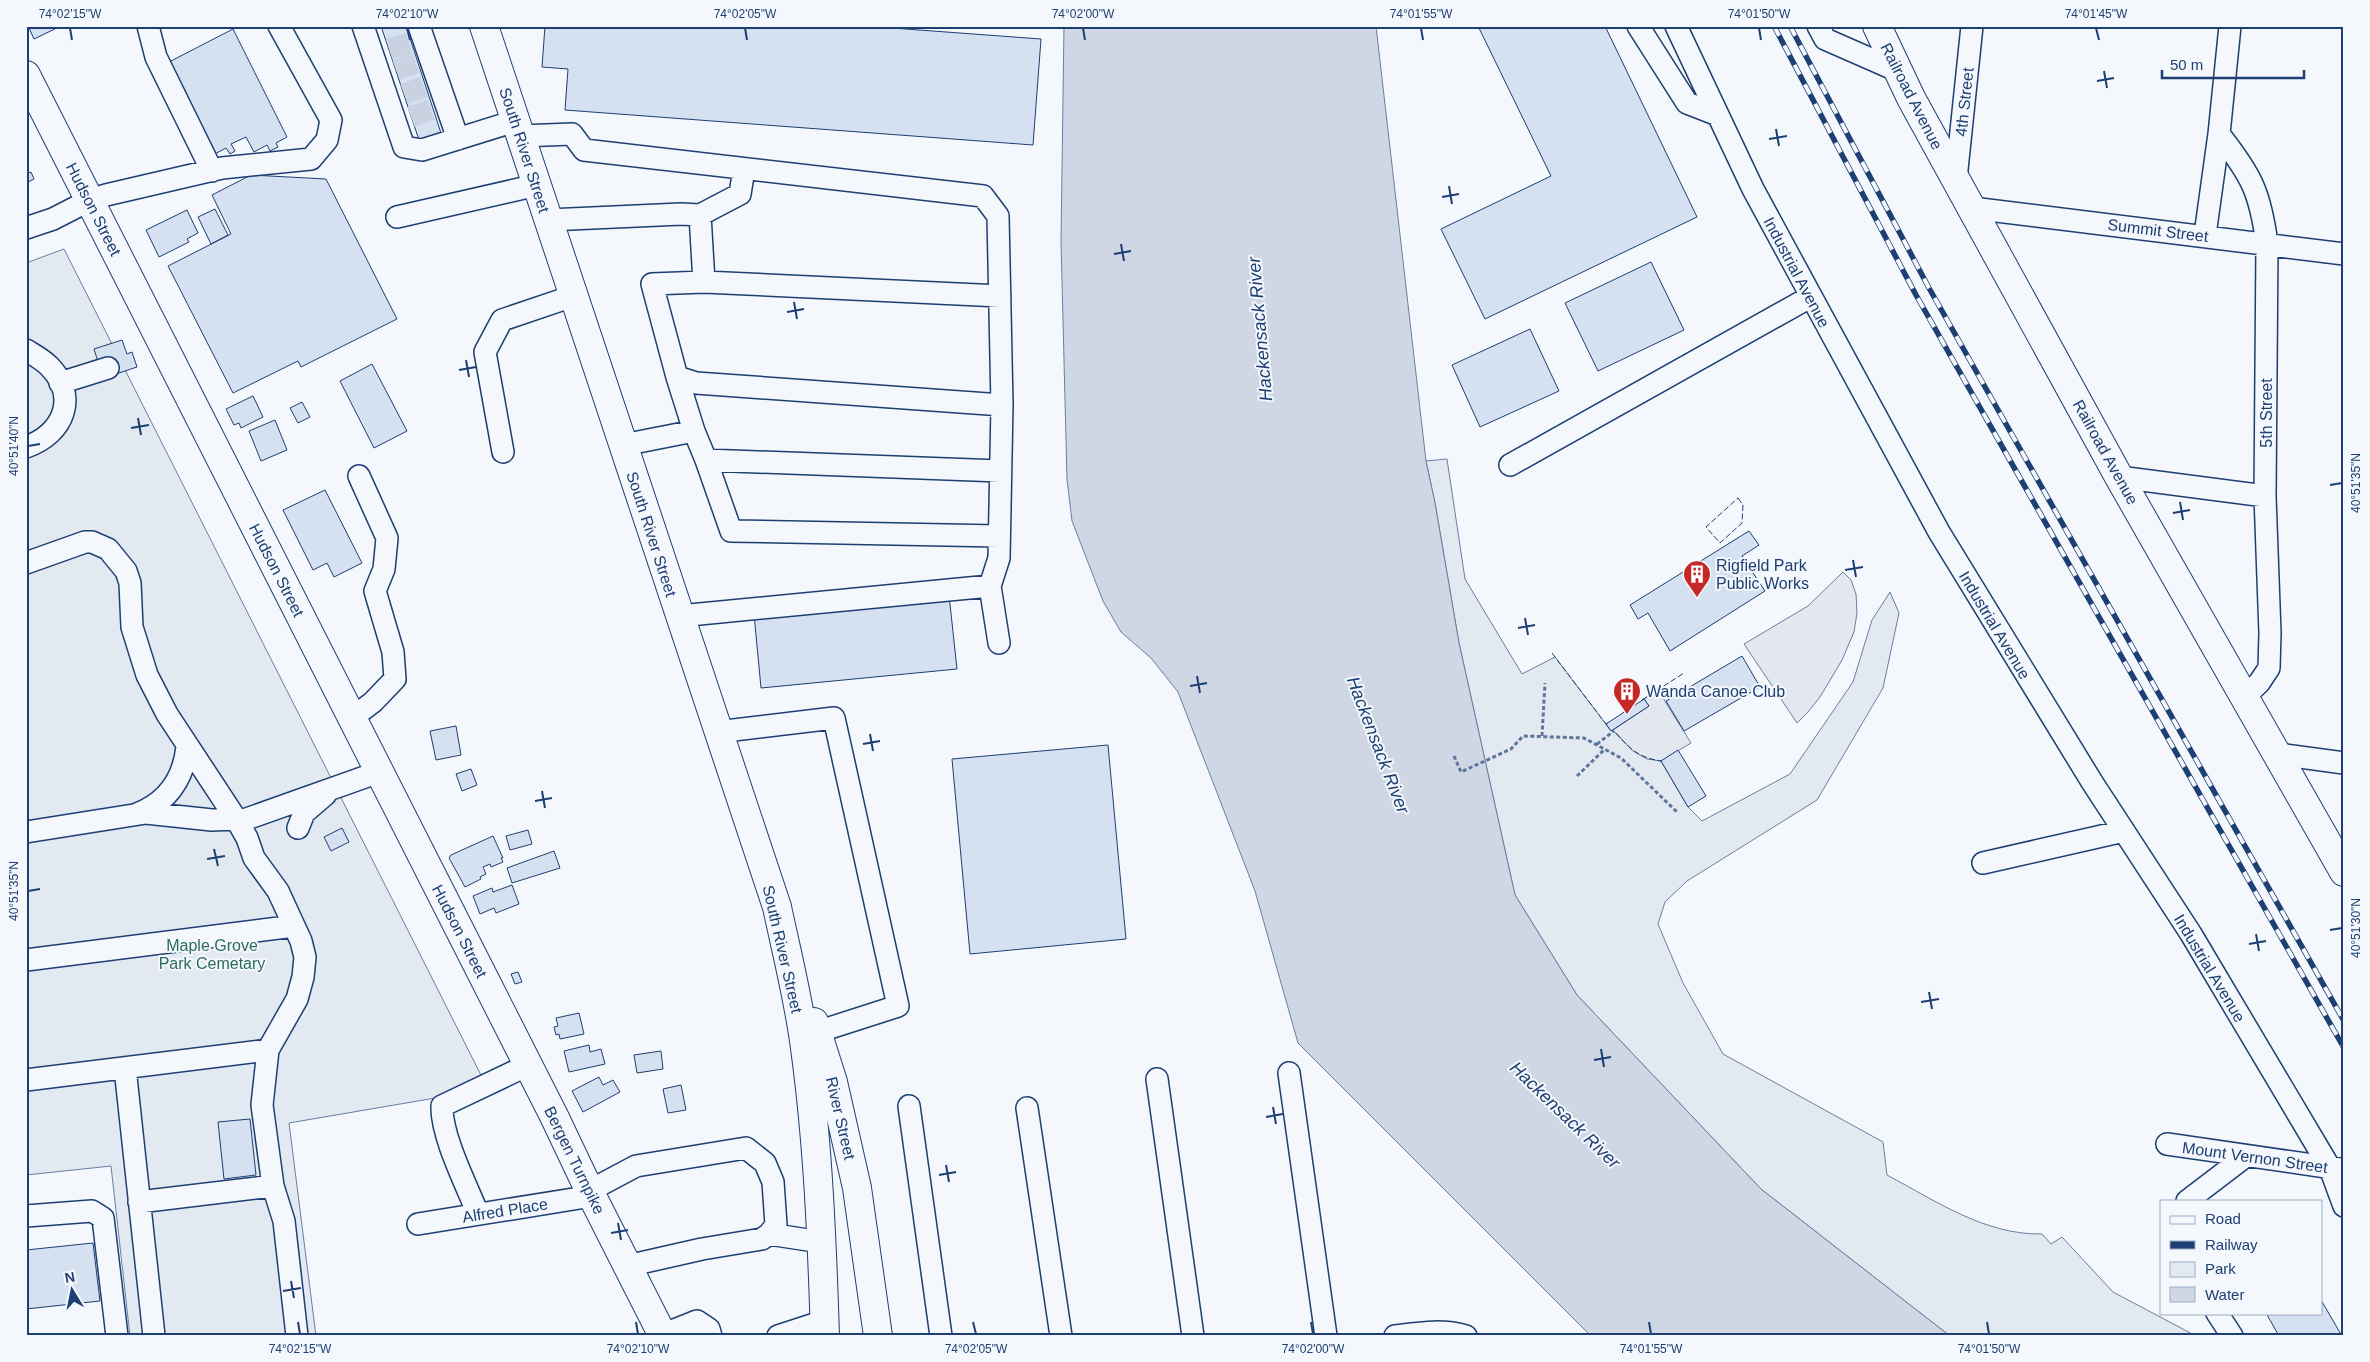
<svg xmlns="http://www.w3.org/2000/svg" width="2370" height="1362" font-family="Arial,sans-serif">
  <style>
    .green { fill: #e3e9f0; stroke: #687fa3 }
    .parking { fill: #e3e8f0; stroke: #687fa3 }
    .water { fill: #cfd7e4; stroke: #687fa3 }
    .building { fill: #d5e0f0; stroke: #1d3f73 }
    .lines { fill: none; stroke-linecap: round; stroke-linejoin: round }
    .minor-tunnel { stroke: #c9d2e0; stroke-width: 21; stroke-dasharray: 21 11; stroke-linecap: butt }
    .minor-casing { stroke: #1d3f73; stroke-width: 24 }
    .major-casing { stroke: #1d3f73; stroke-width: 30 }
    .path { stroke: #5e769c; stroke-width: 3; stroke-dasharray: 4 2.5; stroke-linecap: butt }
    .minor { stroke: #f4f7fb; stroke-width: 21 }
    .major { stroke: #f4f7fb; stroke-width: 28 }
    .rail-casing { stroke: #1d3f73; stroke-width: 5.5 }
    .rail { stroke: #f4f7fb; stroke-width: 4; stroke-dasharray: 11; stroke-linecap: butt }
    .fence { stroke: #1d3f73; stroke-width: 1; stroke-dasharray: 6 2.5; stroke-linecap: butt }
    .ticks { fill: none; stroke: #1d3f73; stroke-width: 2 }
    .labels { text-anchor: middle; stroke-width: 4; stroke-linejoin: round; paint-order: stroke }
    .street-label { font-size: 16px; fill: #1d3f73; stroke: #f4f7fb }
    .poi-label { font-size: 16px; fill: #1d3f73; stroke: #f4f7fb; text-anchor: start }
    .park-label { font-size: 16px; fill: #2c6c60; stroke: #f4f7fb }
    .water-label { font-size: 18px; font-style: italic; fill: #1d3f73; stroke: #f4f7fb }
    .neatline { fill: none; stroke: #1d3f73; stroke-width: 2 }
    .ticks-label { font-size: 12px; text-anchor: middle; fill: #1d3f73 }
  </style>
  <rect width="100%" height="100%" fill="#f4f7fb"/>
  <path class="green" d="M64 249 488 1089 289 1123 316 1336H130L111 1166 26 1175V263Z
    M1447 459 1465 579 1522 674 1555 657 1611 731 1613 730C1627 746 1639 757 1661 761L1688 807 1702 821 1790 774 1853 682 1872 620 1890 592 1899 613 1883 688 1817 800 1687 881 1665 902 1658 924 1683 983 1723 1054 1883 1142 1887 1175C1936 1201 1985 1235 2042 1234L2051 1244 2062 1237 2113 1292 2196 1336H1950L1761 1189 1577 995 1515 895 1459 643 1435 503 1426 461Z"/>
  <path class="parking" d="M1843 572 1851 580 1856 594 1857 613 1854 632 1842 660 1820 697 1808 712 1797 723 1744 644 1808 606Z
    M1658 690 1691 743 1661 761 1647 759 1633 751 1613 730 1649 706 1644 699Z"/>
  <path class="water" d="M1064 26H1376L1426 461 1435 503 1459 643 1515 895 1577 995 1761 1189 1950 1336H1591L1298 1043 1255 891 1178 692 1151 658 1121 632 1103 601 1072 521 1067 479 1061 241Z"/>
  <path class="building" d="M28 26H61L34 39Z
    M381 26H406L441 133 419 140Z
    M545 26H865L1041 39 1033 145 565 110 568 69 542 67Z
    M1478 26H1605L1697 217 1485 319 1441 229 1551 176Z
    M233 29 287 137 276 143 278 147 270 151 267 145 254 152 246 137 231 144 235 151 230 154 226 148 215 154 169 62Z
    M31 172 34 179 26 183V174Z
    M251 175 326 179 397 319 301 367 298 361 233 393 168 266 231 234 212 195Z
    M215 209 228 235 211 244 198 217Z
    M187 210 198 233 187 239 189 242 159 257 146 230Z
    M1651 262 1684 330 1598 371 1565 303Z
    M1530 329 1559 391 1480 427 1452 365Z
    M122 340 127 354 132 352 137 367 116 374 99 365 94 349Z
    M372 364 407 431 374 448 340 381Z
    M253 396 263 417 241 428 239 423 234 425 226 409Z
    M302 402 310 417 298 423 290 408Z
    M275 420 287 450 261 461 249 431Z
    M325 490 362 563 334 577 327 563 313 570 283 510Z
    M1749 531 1759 545 1742 556 1765 591 1670 651 1648 613 1638 619 1630 605Z
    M949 595 957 669 761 688 754 614Z
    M1742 656 1760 687 1684 731 1666 701Z
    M1644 699 1649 706 1611 731 1606 724Z
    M456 726 461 755 436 760 430 731Z
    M1108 745 1126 939 970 954 952 759Z
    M1678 750 1706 796 1688 807 1661 761Z
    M471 769 477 785 462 791 456 774Z
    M342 828 349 842 331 851 324 837Z
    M528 830 532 844 510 850 506 836Z
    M493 836 503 858H501L503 862 491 867 490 864 483 867 486 874 480 877 481 879 465 887 449 858 451 855Z
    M554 851 560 868 512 883 507 868Z
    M512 885 519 904 496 913 494 908 480 914 473 896 492 888 493 892Z
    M518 972 522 982 515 984 511 974Z
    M579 1013 584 1034 560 1039 559 1034 556 1035 554 1027 558 1026 556 1018Z
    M589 1045 590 1052 601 1049 605 1064 569 1072 564 1051Z
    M661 1051 663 1069 637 1073 634 1055Z
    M599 1077 603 1085 613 1080 620 1092 583 1112 572 1091Z
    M681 1085 686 1110 668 1113 663 1089Z
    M250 1119 256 1175 224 1179 218 1122Z
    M93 1243 100 1301 26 1309V1250Z
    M2321 1300 2342 1336H2279L2266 1313H2321Z"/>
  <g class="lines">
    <path class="minor-tunnel" d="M389 49 411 42
      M396 70 418 62
      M404 94 426 86
      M411 117 433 109"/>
    <g class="minor-casing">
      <path id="minor" d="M148 26 156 57 212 171
        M363 26 404 147 422 150 515 121
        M419 26 458 139
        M1638 26 1687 103 1718 115
        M1676 26 1753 189 1939 532 2092 782 2191 934 2330 1168 2344 1206
        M1818 26 1825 39 1898 71
        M2230 26 2219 134C2251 175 2260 191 2267 244L2265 496 2270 633 2269 668 2259 683 2245 696
        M520 136 572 134 584 150 983 196 998 216 1002 405 999 558 990 586 679 616
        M1956 179 1972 26
        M1972 208 2344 254
        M700 215 740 194 744 169
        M397 217 537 185
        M548 220 681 214 700 215 704 282 652 284 677 377 696 383 1002 405
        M26 228 53 219 90 200 106 195 222 168 311 159 327 140 331 120 279 26
        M2205 235 2219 134
        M704 282 1000 296
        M26 350C34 355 42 359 49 366 79 396 64 434 26 447
        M677 377 694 431
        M60 383 108 368
        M623 445 694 431 706 460 1000 471
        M503 452 485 352 502 320 573 296
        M706 460 731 531 999 536
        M1510 465 1810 297
        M2119 477 2265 496
        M26 563 85 542H92L108 549 126 571 130 583 132 627 147 675 167 714 238 822 247 838 254 858 278 891 301 941 305 957 303 977 297 999 268 1050 262 1105 273 1186 284 1221 297 1336
        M990 586 999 643
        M352 718 373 702 395 679 393 652 375 591 384 569 387 538 359 476
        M717 732 834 718 898 1006 817 1032
        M2278 754 2344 763
        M137 814C168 802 184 778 187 746
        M238 822 379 772
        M298 828 304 813 325 795
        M26 832 146 813 212 820 236 819
        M1983 863 2124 831
        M26 960 294 926
        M125 1068 154 1336
        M1289 1073 1326 1336
        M1157 1079 1193 1336
        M26 1080 268 1050
        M909 1106 941 1336
        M1027 1108 1061 1336
        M2167 1144 2340 1169
        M589 1191 636 1166 746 1148 765 1163 773 1182 776 1225 769 1234 762 1239 702 1249 627 1266
        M2187 1201 2246 1156
        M139 1202 273 1186
        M478 1214C467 1186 441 1136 442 1106L528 1065
        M26 1216 92 1211 103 1218 117 1336
        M418 1224 592 1196
        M769 1234 821 1242
        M2217 1313 2232 1336
        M662 1335 697 1321 709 1329 711 1336
        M778 1336 824 1321
        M1395 1336C1419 1333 1442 1329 1466 1336"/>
    </g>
    <g class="major-casing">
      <path id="major" d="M484 26 777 907C787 954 799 1001 805 1048 818 1143 822 1240 825 1336
        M1877 26 1911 98 2119 477 2344 872
        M26 75 554 1116 592 1196 663 1336
        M814 1022 833 1082 857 1188 878 1336"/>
    </g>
    <path class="path" d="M1542 736 1545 683
      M1597 744 1614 731
      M1454 756 1461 772 1511 749 1523 736 1584 738 1621 758 1677 812
      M1577 776 1605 749"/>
    <use href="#minor" class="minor"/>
    <use href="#major" class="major"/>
    <g class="rail-casing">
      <path id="rail" d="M1774 26 1916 295 2344 1048
        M1790 26 1929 288 2344 1021"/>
    </g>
    <use href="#rail" class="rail"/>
    <path class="fence" d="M1738 498 1743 505 1742 523 1720 543 1706 527Z
      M1552 653 1606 724 1609 723
      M1642 700 1684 673
      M1616 733C1629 749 1640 758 1661 761"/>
  </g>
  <path class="ticks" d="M70 28 72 40M407 28 410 40M745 28 747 40M1083 28 1085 40M1421 28 1423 40M1759 28 1761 40M2096 28 2099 40M2104 71 2107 88M2097 81 2114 78M1776 129 1779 146M1769 139 1787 136M1449 186 1452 204M1442 197 1459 194M1121 244 1124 261M1114 254 1131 251M794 302 797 319M787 312 804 309M466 360 469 377M459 370 476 367M138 418 141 435M131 428 149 425M28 446 40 444M2330 485 2342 483M2180 502 2183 520M2173 513 2190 510M1853 560 1856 577M1845 570 1863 567M1525 618 1528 635M1518 628 1535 625M1197 676 1200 693M1190 686 1207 683M870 734 873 751M863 744 880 741M542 791 545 808M535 801 552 798M214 849 218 866M207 859 225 856M28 891 40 889M2330 930 2342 928M2256 934 2259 951M2249 944 2266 941M1929 992 1932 1009M1921 1002 1939 999M1601 1049 1604 1067M1594 1060 1611 1057M1273 1107 1276 1124M1266 1117 1283 1114M946 1165 949 1182M939 1175 956 1172M618 1223 621 1240M611 1233 628 1230M291 1281 294 1298M283 1291 301 1288M298 1322 300 1334M636 1322 638 1334M973 1322 976 1334M1311 1322 1313 1334M1649 1322 1651 1334M1987 1322 1989 1334"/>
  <defs>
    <g id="building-pin" transform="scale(1.4375)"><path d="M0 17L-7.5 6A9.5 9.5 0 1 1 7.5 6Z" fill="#c62828" stroke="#f4f7fb"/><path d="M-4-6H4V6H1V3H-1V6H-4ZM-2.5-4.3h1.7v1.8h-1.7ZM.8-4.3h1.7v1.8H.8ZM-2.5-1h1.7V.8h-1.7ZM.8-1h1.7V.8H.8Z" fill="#fff"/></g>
  </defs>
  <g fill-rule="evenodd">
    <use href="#building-pin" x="1697" y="574"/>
    <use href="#building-pin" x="1627" y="691"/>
  </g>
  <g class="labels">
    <g class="street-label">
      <text transform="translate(1912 96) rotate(63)" y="6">Railroad Avenue</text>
      <text transform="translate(1964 102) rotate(-84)" y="6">4th Street</text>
      <text transform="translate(525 150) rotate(72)" y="6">South River Street</text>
      <text transform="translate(94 209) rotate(63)" y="6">Hudson Street</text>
      <text transform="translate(2158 230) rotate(7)" y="6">Summit Street</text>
      <text transform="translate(1797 272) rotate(62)" y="6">Industrial Avenue</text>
      <text transform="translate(2266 413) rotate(-90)" y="6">5th Street</text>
      <text transform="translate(2106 452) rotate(61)" y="6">Railroad Avenue</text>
      <text transform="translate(652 534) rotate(72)" y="6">South River Street</text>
      <text transform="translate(277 570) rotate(63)" y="6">Hudson Street</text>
      <text transform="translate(1995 625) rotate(59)" y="6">Industrial Avenue</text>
      <text transform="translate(460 931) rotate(63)" y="6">Hudson Street</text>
      <text transform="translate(783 949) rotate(77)" y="6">South River Street</text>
      <text transform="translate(2210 968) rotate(59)" y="6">Industrial Avenue</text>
      <text transform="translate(841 1118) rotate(77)" y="6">River Street</text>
      <text transform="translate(2255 1157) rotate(8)" y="6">Mount Vernon Street</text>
      <text transform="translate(575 1160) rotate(64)" y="6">Bergen Turnpike</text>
      <text transform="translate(505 1210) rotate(-9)" y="6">Alfred Place</text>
    </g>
    <g class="poi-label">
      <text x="1716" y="571">Rigfield Park<tspan x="1716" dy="18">Public Works</tspan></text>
      <text x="1646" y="697">Wanda Canoe Club</text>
    </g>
    <g class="park-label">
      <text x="212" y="951">Maple Grove<tspan x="212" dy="18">Park Cemetary</tspan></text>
    </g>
    <g class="water-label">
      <text transform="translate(1260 329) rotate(-95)" y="6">Hackensack River</text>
      <text transform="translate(1378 745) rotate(69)" y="6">Hackensack River</text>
      <text transform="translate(1565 1115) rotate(44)" y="6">Hackensack River</text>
    </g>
  </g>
  <rect width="2370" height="1362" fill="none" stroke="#f4f7fb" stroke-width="55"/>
  <rect x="2160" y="1200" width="162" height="115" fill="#f4f7fb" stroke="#9eadc5"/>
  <rect x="2170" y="1216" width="25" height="8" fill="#f4f7fb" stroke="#9eadc5"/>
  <text x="2205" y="1224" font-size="15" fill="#1d3f73">Road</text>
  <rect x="2170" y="1241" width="25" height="8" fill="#1d3f73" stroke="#9eadc5"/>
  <text x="2205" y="1250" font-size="15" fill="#1d3f73">Railway</text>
  <rect x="2170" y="1262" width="25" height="15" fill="#e3e9f0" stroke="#9eadc5"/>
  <text x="2205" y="1274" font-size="15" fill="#1d3f73">Park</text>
  <rect x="2170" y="1287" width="25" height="15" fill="#cfd7e4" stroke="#9eadc5"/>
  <text x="2205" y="1300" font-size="15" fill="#1d3f73">Water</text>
  <g transform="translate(72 1290) rotate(350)" stroke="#f4f7fb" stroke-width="4" paint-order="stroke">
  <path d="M0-4L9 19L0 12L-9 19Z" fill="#1d3f73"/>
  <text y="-8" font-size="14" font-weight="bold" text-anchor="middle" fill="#1d3f73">N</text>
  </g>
  <path d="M2162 70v8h142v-8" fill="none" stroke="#1d3f73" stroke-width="2.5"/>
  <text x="2170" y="70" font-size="15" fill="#1d3f73" stroke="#f4f7fb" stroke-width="4" paint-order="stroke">50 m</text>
  <rect x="28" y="28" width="2314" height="1306" class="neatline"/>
  <g class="ticks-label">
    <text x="70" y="18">74°02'15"W</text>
    <text x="407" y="18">74°02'10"W</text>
    <text x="745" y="18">74°02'05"W</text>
    <text x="1083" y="18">74°02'00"W</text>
    <text x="1421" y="18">74°01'55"W</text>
    <text x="1759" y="18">74°01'50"W</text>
    <text x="2096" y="18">74°01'45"W</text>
    <text transform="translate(14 446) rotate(-90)" y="4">40°51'40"N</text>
    <text transform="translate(2356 483) rotate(-90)" y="4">40°51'35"N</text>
    <text transform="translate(14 891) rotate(-90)" y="4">40°51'35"N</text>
    <text transform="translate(2356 928) rotate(-90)" y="4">40°51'30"N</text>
    <text x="300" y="1353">74°02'15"W</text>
    <text x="638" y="1353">74°02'10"W</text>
    <text x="976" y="1353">74°02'05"W</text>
    <text x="1313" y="1353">74°02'00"W</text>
    <text x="1651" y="1353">74°01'55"W</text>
    <text x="1989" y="1353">74°01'50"W</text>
  </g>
</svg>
